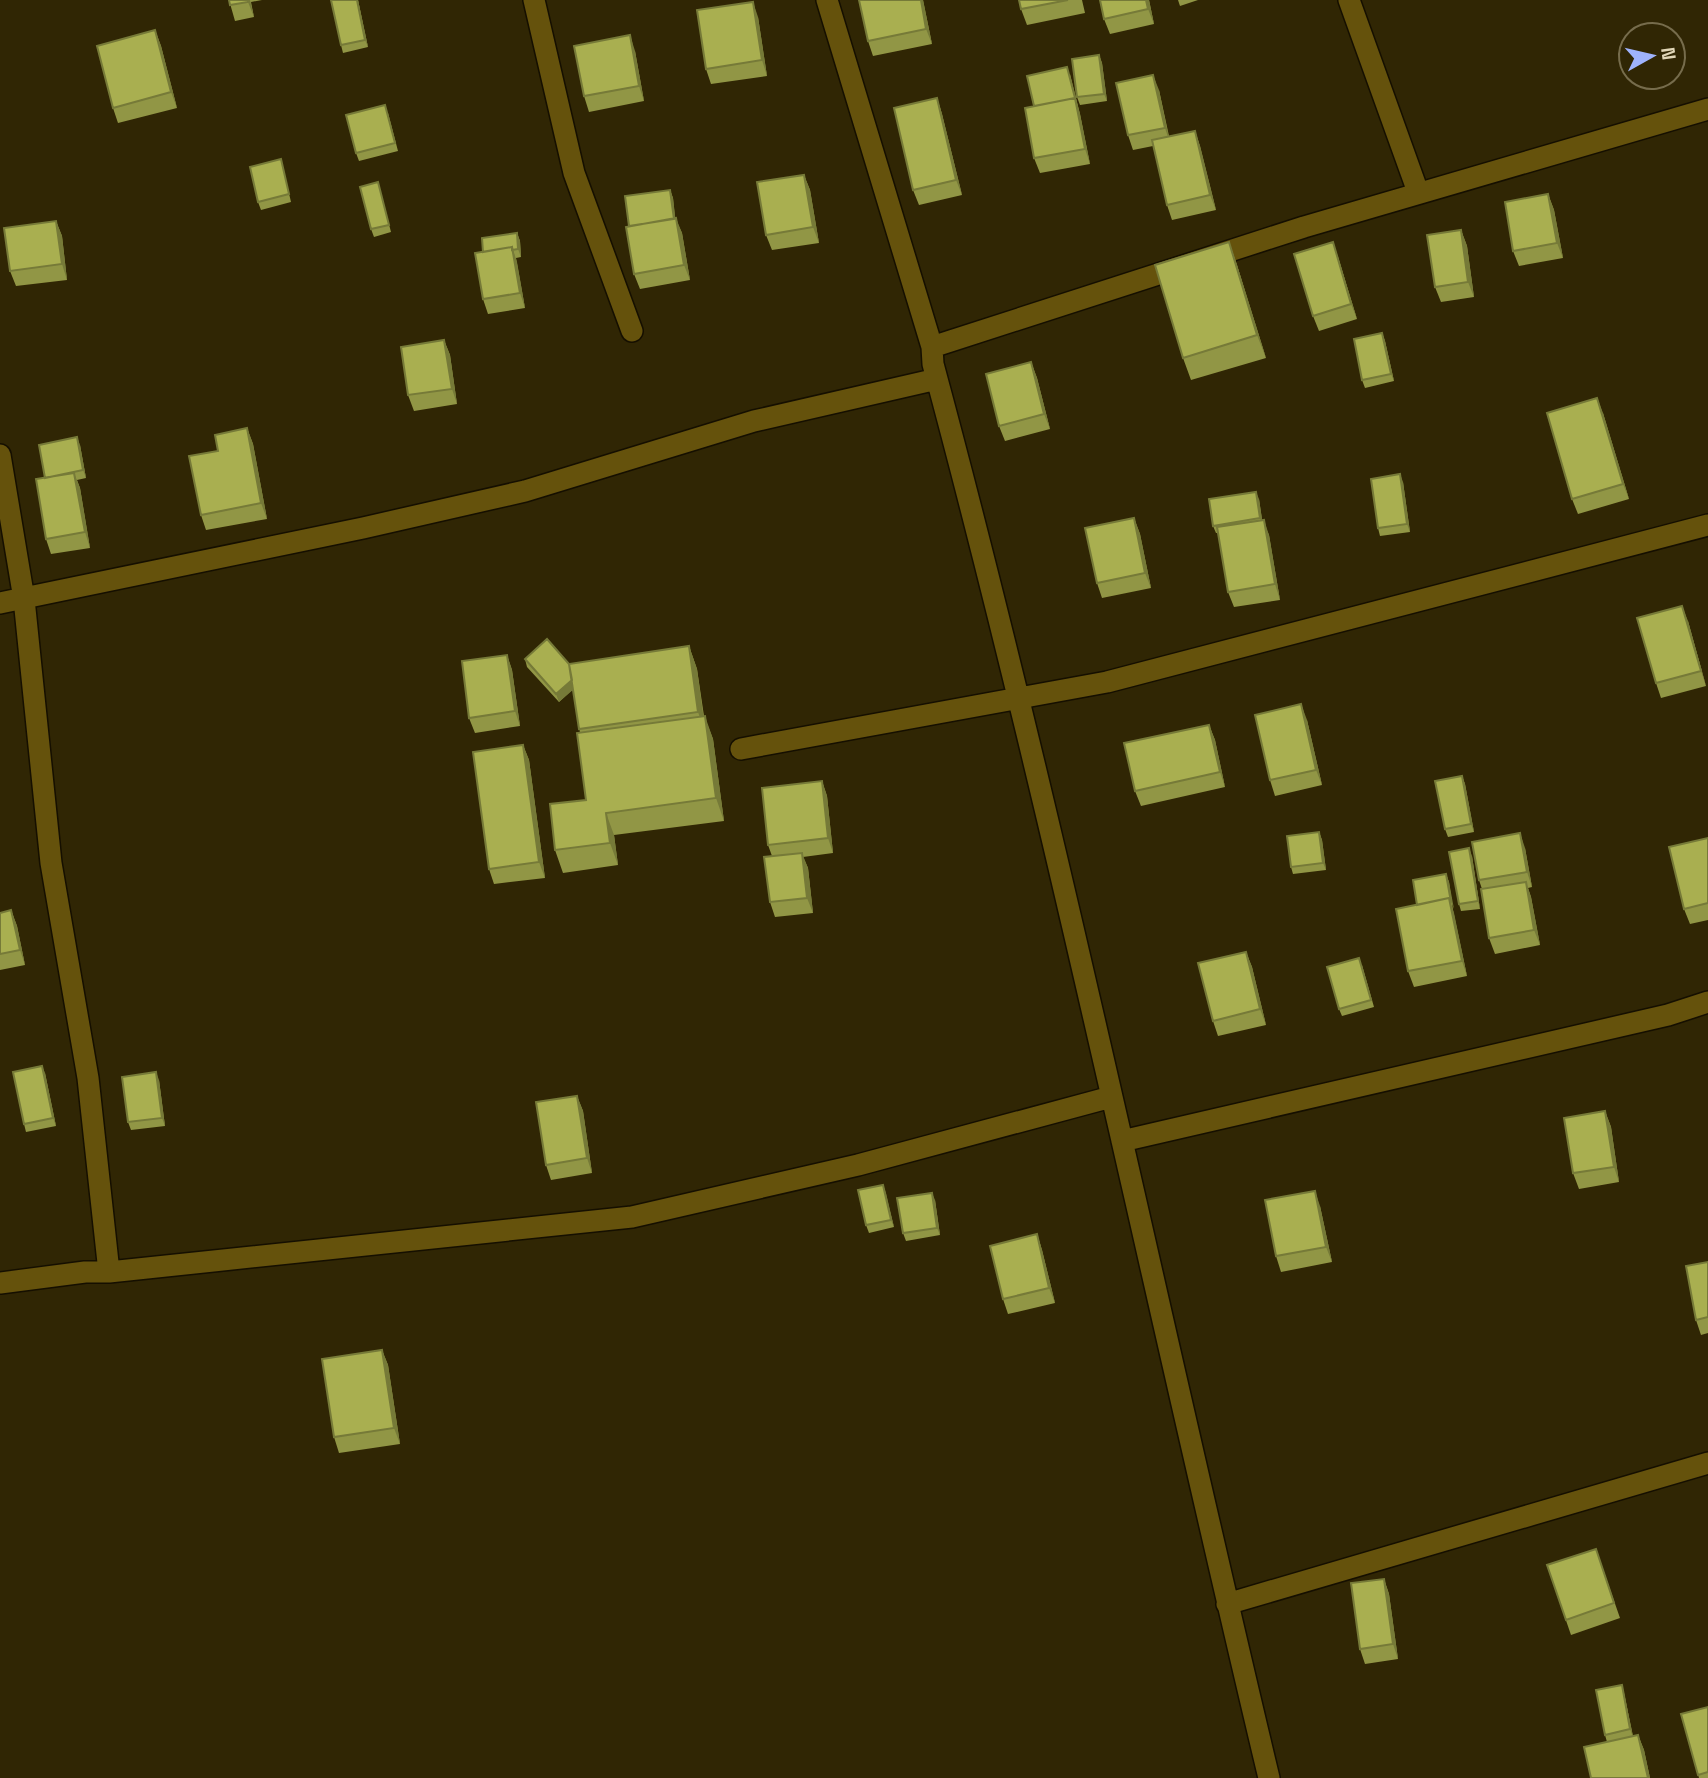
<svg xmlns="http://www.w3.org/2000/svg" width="1708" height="1778" font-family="'Space Grotesk',sans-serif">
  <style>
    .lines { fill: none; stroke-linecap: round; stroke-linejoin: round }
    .minor-casing { stroke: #150f00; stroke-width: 24 }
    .minor { stroke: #65520c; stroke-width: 21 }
    .wall { fill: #919645 }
    .shaded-wall { fill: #767a38 }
    .building { fill: #a9af50; stroke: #767a38; stroke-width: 2 }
  </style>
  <rect width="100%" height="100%" fill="#302604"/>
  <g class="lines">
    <g class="minor-casing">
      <path id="minor" d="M534 0 574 173 632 331
        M827 0 932 347 933 364C1059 832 1156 1307 1269 1778
        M1349 0 1418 192
        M932 347 1304 227 1708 109
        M0 455 24 599 51 863 88 1078 109 1272
        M0 603 363 528 525 491 754 421 937 379
        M741 749 1107 682 1708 525
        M1122 1141 1668 1015 1708 1002
        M0 1283 85 1272H109L632 1217 858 1165 1111 1097
        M1227 1604 1708 1463"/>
    </g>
    <use href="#minor" class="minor"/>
  </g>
  <path class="wall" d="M229 0H262L251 2 254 17 235 21Z
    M358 0 368 47 343 53 341 45Z
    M859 0H923L932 44 873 56 868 41Z
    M1019 0H1082L1085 13 1027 25 1021 9Z
    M1149 0 1154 24 1110 34 1104 19Z
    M1178 0H1198L1180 6Z
    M758 17 767 76 711 84 706 69Z
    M155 30 161 46 177 108 118 123 113 108Z
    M635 51 644 101 589 112 584 96Z
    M1099 55 1102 63 1107 101 1080 105 1077 97Z
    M1070 74 1080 114 1090 164 1040 173 1034 158V106Z
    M1159 90 1169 136 1195 131 1200 146 1216 210 1172 220 1167 205 1153 146 1133 150 1128 135Z
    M937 98 942 114 962 195 919 205 913 190Z
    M388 113 398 151 359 161 356 153Z
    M281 159 291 202 261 210 258 202Z
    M804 175 810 190 819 243 772 250 766 235Z
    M378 182 391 232 374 237 371 229Z
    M670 190 673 198 675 218 682 233 690 280 640 289 634 274 629 226Z
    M1548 194 1554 210 1563 258 1519 266 1513 251Z
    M56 221 62 236 67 280 16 286 10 271Z
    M1461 230 1467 246 1474 297 1441 302 1435 287Z
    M517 233 520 241 521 257 516 258 525 308 488 314 483 299V252Z
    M1229 242 1237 265 1266 358 1191 380 1183 358Z
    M1338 257 1357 319 1319 331 1313 316Z
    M1382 333 1385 341 1394 381 1365 388 1362 380Z
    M444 340 450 355 457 404 414 411 408 395Z
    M1031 362 1037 378 1050 429 1005 441 999 426Z
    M1603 413 1629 499 1578 514 1572 499Z
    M247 428 253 444 267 519 206 530 201 515 218 451Z
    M80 445 86 478 77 480 80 488 90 548 51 554 46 539 45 478Z
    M1403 482 1410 532 1380 536 1378 528Z
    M1259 499 1262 520 1269 535 1280 600 1234 607 1228 592 1218 533H1216L1213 526Z
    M1134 518 1140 534 1151 588 1102 598 1097 583Z
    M1688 621 1706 686 1661 698 1656 683Z
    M689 646 697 669 704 716 713 739 724 821 614 835 618 865 563 873 555 850 586 800 580 733 573 689 559 702 527 667 525 659 570 664Z
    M507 655 512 670 520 726 475 733 469 718Z
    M1307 720 1322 785 1275 796 1270 780Z
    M1209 725 1215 740 1225 787 1141 806 1135 791Z
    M523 745 529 760 545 878 494 884 489 869Z
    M1462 776 1465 784 1474 832 1448 837 1445 829Z
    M822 781 827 796 833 853 803 857 808 868 813 913 775 917 770 902 772 856 768 845Z
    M1319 832 1322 840 1326 870 1293 874 1291 867Z
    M1708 838V920L1690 924 1684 909Z
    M1525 848 1532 887 1528 888 1531 897 1540 945 1495 954 1489 938 1482 889 1479 880Z
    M1472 856 1480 909 1461 911 1459 904Z
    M1446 874 1449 882 1453 910 1467 976 1414 987 1408 971 1417 905Z
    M11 910 17 926 25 965 0 970V913Z
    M1246 952 1252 967 1266 1025 1218 1036 1213 1021Z
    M1362 965 1374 1007 1342 1016 1339 1009Z
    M45 1073 56 1126 26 1132 24 1124Z
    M159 1080 165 1126 131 1130 128 1122Z
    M577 1096 583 1111 592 1173 551 1180 546 1165Z
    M1605 1111 1611 1127 1619 1182 1579 1189 1573 1173Z
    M883 1185 894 1227 869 1233 866 1225Z
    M935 1200 940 1235 906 1241 903 1233Z
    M1320 1206 1332 1262 1281 1272 1276 1256Z
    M1037 1234 1042 1250 1055 1303 1008 1314 1003 1299Z
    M1708 1262V1333L1701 1335 1696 1320Z
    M382 1350 388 1365 400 1444 339 1453 334 1437Z
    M1596 1549 1620 1618 1571 1635 1547 1565Z
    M1384 1579 1389 1594 1398 1659 1365 1664 1360 1649Z
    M1624 1693 1633 1736 1638 1735 1644 1750 1650 1778H1591L1607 1742 1605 1735Z
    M1708 1707V1778H1699L1681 1714Z"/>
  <path class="shaded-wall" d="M248 0H250L254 17 248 2Z
    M357 0H358L368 47 365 40Z
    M921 0H923L932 44 926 29Z
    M1146 0H1149L1154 24 1148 9Z
    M753 2 758 17 767 76 762 60Z
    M155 30 161 46 177 108 171 92Z
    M630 35 635 51 644 101 639 86Z
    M1099 55 1102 63 1107 101 1104 94Z
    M1067 67 1080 114 1090 164 1085 149Z
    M1153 75 1159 90 1170 143 1165 128Z
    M937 98 942 114 962 195 956 180Z
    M1195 131 1200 146 1216 210 1210 195Z
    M804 175 810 190 819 243 813 227Z
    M670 190 673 198 677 232 674 224Z
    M1548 194 1554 210 1563 258 1557 243Z
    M676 218 682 233 690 280 684 265Z
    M56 221 62 236 67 280 62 264Z
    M1461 230 1467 246 1474 297 1468 282Z
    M517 233 520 241 521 257 518 249Z
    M1229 242 1237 265 1266 358 1257 335Z
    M1333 242 1338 257 1357 319 1351 304Z
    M512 247 517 262 525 308 520 293Z
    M1382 333 1385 341 1394 381 1391 374Z
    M444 340 450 355 457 404 452 389Z
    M1031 362 1037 378 1050 429 1044 414Z
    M1597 398 1603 413 1629 499 1623 484Z
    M247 428 253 444 267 519 261 503Z
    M77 437 80 445 86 478 83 470Z
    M74 473 80 488 90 548 85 532Z
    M1400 474 1403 482 1410 532 1407 524Z
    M1256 492 1259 499 1263 525 1260 518Z
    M1134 518 1140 534 1151 588 1145 573Z
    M1264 520 1269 535 1280 600 1275 584Z
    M1682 606 1688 621 1706 686 1701 671Z
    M689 646 697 669 706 735 698 712Z
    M507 655 512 670 520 726 515 711Z
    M579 674 582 682 559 702 556 694Z
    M1301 704 1307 720 1322 785 1316 770Z
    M705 716 713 739 724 821 716 798Z
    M1209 725 1215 740 1225 787 1220 772Z
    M523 745 529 760 545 878 539 862Z
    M1462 776 1465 784 1474 832 1471 824Z
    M822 781 827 796 833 853 828 838Z
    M606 813 614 835 618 865 610 843Z
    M1319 832 1322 840 1326 870 1323 863Z
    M1520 833 1525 848 1532 887 1527 872Z
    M1469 848 1472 856 1480 909 1478 901Z
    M802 853 808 868 813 913 807 898Z
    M1446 874 1449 882 1454 909 1451 902Z
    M1526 882 1531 897 1540 945 1534 930Z
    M1449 898 1454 913 1467 976 1462 961Z
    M11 910 17 926 25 965 20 950Z
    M1246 952 1252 967 1266 1025 1260 1009Z
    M42 1066 45 1073 56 1126 53 1118Z
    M156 1072 159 1080 165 1126 162 1118Z
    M577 1096 583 1111 592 1173 587 1158Z
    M1605 1111 1611 1127 1619 1182 1614 1167Z
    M883 1185 886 1193 894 1227 891 1220Z
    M1315 1191 1320 1206 1332 1262 1326 1247Z
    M932 1193 935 1200 940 1235 937 1228Z
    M1037 1234 1042 1250 1055 1303 1049 1288Z
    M382 1350 388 1365 400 1444 394 1428Z
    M1384 1579 1389 1594 1398 1659 1393 1644Z
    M1622 1685 1624 1693 1633 1737 1630 1729Z
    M1638 1735 1644 1750 1650 1778H1648Z"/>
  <path class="building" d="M229 0H248V2L230 5Z
    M331 0H357L365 40 341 45Z
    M859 0H921L926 29 868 41Z
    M1019 0H1068L1021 9Z
    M1100 0H1146L1148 9 1104 19Z
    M753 2 762 60 706 69 697 10Z
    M155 30 171 92 113 108 97 46Z
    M630 35 639 86 584 96 574 46Z
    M1099 55 1104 94 1077 97 1072 59Z
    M1067 67 1075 98 1034 106 1027 76Z
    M1153 75 1165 128 1128 135 1116 83Z
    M937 98 956 180 913 190 894 108Z
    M1075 98 1085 149 1034 158 1025 108Z
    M385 105 395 143 356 153 346 115Z
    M1195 131 1210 195 1167 205 1152 140Z
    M281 159 289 194 258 202 250 167Z
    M804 175 813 227 766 235 757 182Z
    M378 182 389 225 371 229 360 187Z
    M670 190 674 219 629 226 625 196Z
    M1548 194 1557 243 1513 251 1505 202Z
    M676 218 684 265 634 274 626 227Z
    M56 221 62 264 10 271 4 228Z
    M1461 230 1468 282 1435 287 1427 235Z
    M517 233 518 249 512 250V247L483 252 482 238Z
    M1229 242 1257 335 1183 358 1155 265Z
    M1333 242 1351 304 1313 316 1294 254Z
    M512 247 520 293 483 299 475 253Z
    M1382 333 1391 374 1362 380 1354 339Z
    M444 340 452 389 408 395 401 347Z
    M1031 362 1044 414 999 426 986 374Z
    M1597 398 1623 484 1572 499 1547 413Z
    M247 428 261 503 201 515 189 456 218 451 215 435Z
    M77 437 83 470 45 478 39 445Z
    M74 473 85 532 46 539 36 479Z
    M1400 474 1407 524 1378 528 1371 479Z
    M1256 492 1260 518 1213 526 1209 499Z
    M1134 518 1145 573 1097 583 1085 528Z
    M1264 520 1275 584 1228 592 1217 527Z
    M1682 606 1701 671 1656 683 1637 618Z
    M547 639 569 664 572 680 556 694 525 659Z
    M689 646 698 712 579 729 569 664Z
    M507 655 515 711 469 718 462 661Z
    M1301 704 1316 770 1270 780 1255 715Z
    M705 716 716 798 606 813 610 843 555 850 550 804 586 800 577 733Z
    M1209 725 1220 772 1135 791 1124 743Z
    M523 745 539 862 489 869 473 752Z
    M1462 776 1471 824 1445 829 1435 781Z
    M822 781 828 838 768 845 762 788Z
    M1319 832 1323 863 1291 867 1287 836Z
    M1520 833 1527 872 1479 880 1472 842Z
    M1708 838V903L1684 909 1669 847Z
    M1469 848 1478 901 1459 904 1449 852Z
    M802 853 807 898 770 902 764 857Z
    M1446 874 1451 902 1449 898 1417 905 1413 880Z
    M1526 882 1534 930 1489 938 1481 889Z
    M1449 898 1462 961 1408 971 1396 909Z
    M11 910 20 950 0 954V913Z
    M1246 952 1260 1009 1213 1021 1198 963Z
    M1359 958 1371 1000 1339 1009 1327 967Z
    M42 1066 53 1118 24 1124 13 1072Z
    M156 1072 162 1118 128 1122 122 1077Z
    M577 1096 587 1158 546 1165 536 1102Z
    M1605 1111 1614 1167 1573 1173 1564 1118Z
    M883 1185 891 1220 866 1225 858 1190Z
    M1315 1191 1326 1247 1276 1256 1265 1200Z
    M932 1193 937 1228 903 1233 897 1198Z
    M1037 1234 1049 1288 1003 1299 990 1246Z
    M1708 1262V1317L1696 1320 1686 1266Z
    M382 1350 394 1428 334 1437 322 1359Z
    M1596 1549 1614 1603 1566 1620 1547 1565Z
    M1384 1579 1393 1644 1360 1649 1351 1583Z
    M1622 1685 1630 1729 1605 1735 1596 1690Z
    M1708 1707V1772L1698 1775 1681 1714Z
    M1638 1735 1648 1778H1591L1584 1747Z"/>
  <g transform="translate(1652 56) rotate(82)"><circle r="33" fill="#302604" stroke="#766c4c" stroke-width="2"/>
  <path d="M0-5L12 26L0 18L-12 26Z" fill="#9fb3fd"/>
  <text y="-10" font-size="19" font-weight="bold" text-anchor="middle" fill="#e0d6b7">N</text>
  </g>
</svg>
